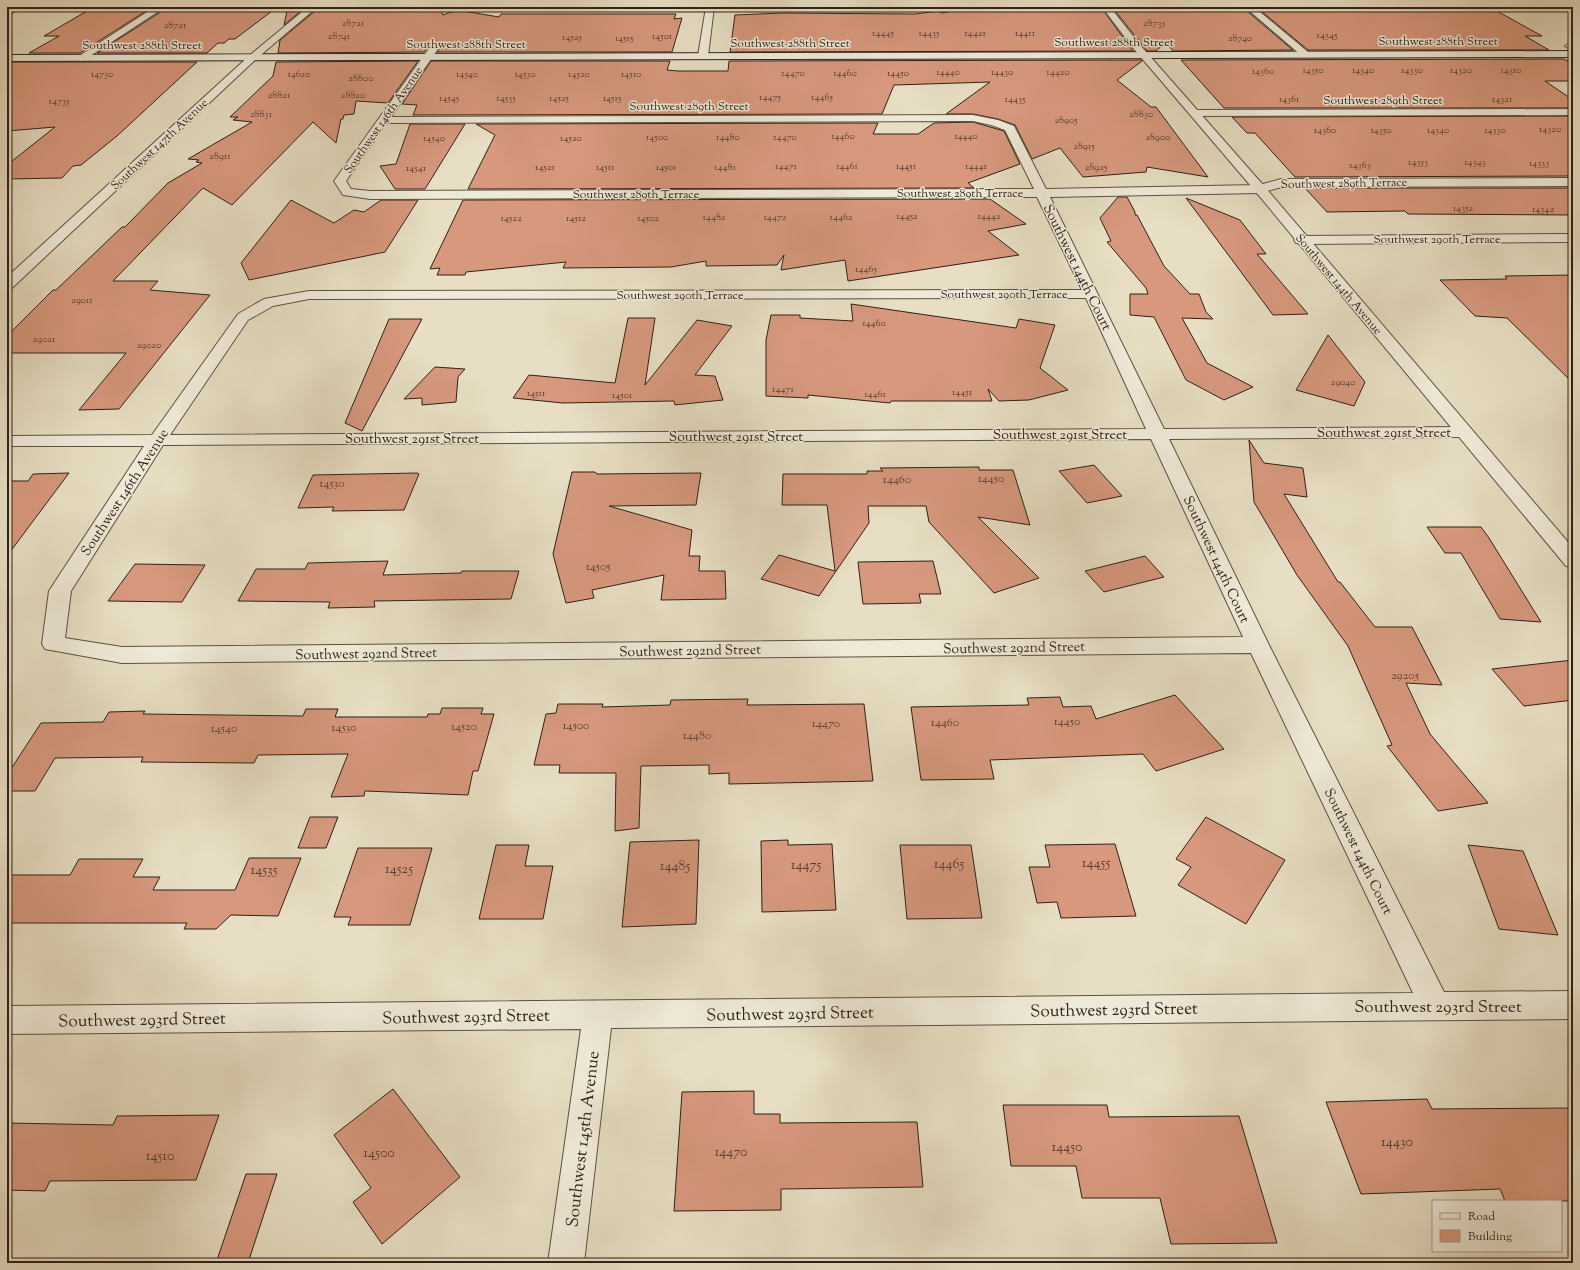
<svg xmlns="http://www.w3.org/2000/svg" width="1580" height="1270" font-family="'Sorts Mill Goudy',serif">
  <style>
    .building { fill: #d7987d; stroke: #2e2119 }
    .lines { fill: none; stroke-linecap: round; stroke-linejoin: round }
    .minor-casing { stroke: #5c5044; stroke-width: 2 }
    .tertiary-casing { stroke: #5c5044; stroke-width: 2 }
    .secondary-casing { stroke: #2e2119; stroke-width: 2 }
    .minor { fill: #efead8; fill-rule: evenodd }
    .tertiary { fill: #efead8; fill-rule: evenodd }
    .secondary { fill: #efead8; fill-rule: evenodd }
    .labels { text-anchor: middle; stroke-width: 3; stroke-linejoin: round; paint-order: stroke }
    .far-number-label { font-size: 10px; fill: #583f32 }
    .far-street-label { font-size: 12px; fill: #2e2119; stroke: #efead8 }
    .number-label { font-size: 12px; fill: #583f32 }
    .street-label { font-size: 14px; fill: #2e2119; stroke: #efead8 }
    .near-number-label { font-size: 14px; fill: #583f32 }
    .near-street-label { font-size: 17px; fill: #2e2119; stroke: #efead8 }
  </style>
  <rect width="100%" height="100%" fill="#e7dec3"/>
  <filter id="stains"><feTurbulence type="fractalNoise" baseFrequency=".005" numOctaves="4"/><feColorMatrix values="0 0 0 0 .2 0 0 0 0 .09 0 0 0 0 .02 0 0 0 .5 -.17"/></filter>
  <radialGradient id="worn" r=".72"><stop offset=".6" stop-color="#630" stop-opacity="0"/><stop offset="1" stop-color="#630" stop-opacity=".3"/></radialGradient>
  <path class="building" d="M973 7H1101L1133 51 730 52 735 15 782 13 915 14 938 11 942 13Z
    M1112 7H1221L1224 11H1247L1293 50 1173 51 1166 42 1156 51H1147Z
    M348 8 440 9 443 15 457 10 499 17 501 14H676L674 19 682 18 672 52H437L439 49 433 45 429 46 424 52 278 53 280 40 315 11H345Z
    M1495 10 1542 36H1525L1549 50H1308L1261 11Z
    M87 11H146L80 53H29L59 36H44Z
    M162 11 218 10 272 11 235 39H229L224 43H218L207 53H97Z
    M287 11H301L284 25Z
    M1564 59 1573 64V81H1545L1573 100V108H1224L1181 60Z
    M1141 60 1142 61 1117 80 1151 107H1156L1208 177 1147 167 1146 172 1083 177 1060 148 1032 159 1015 125 998 119 973 114H946L990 82 894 85 882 114 413 115 417 105 402 104 431 61H670L667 70 678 71H728L729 61Z
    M418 61 388 103 356 101 354 114 344 115 343 119H341L336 143 313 122 232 205 203 188 113 281H158L150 290 210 295 119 409 79 410 126 353H7V336L53 290H56L122 227H125L168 183 202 163 196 162 199 160 188 159 252 122 233 120 238 117H230L273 76 276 62Z
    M13 62H197L117 136 81 165 73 166 62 178 7 179V165L55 127 7 131V66Z
    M1573 116V176L1295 177 1255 133H1247L1232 117Z
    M973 122 1004 131 1020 164 968 183 974 188 468 189 495 135 476 124 878 123 873 134H918L934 123Z
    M410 124H465L425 189H395L380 166 396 164Z
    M1305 188H1573V215L1408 214 1405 211 1327 212Z
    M1118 197H1127L1135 212V215H1137L1164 266 1190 294H1199L1206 312 1213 319 1182 318 1207 363 1253 387 1224 400 1186 380 1154 317 1130 315V294H1148L1146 288 1107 242 1111 241 1100 218Z
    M1186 198 1240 220 1266 254H1257L1308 314 1273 315Z
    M990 199 1026 224 988 231 1019 255 848 281 845 260 781 270 784 255 777 265 706 266V261L671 267 563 268 566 262 466 272 465 275H437L440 268 430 269 463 200Z
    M291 200 334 223 354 210 364 212 381 200H418L385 252 249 280 241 263Z
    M1573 275V383L1507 318 1475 316 1440 280 1507 279 1505 276Z
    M851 304 1016 328 1019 319 1055 325 1040 368 1068 390 1029 400 999 401 988 389 992 401H891L890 403 808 395V398L766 396V340L771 315H800V318L853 321Z
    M628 318H655L645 385 697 320 732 326 695 375 715 376 723 400 675 405 674 401 563 403 513 398 529 375 615 383Z
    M389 319H422L362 431 345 423Z
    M1328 335 1365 382 1354 406 1296 390Z
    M435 367 465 369 458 377 456 402 422 405V398L404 399Z
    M1249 440 1264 463 1303 468 1307 497 1284 494 1338 582H1340L1375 627H1412L1442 685 1406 683 1430 734 1488 803 1438 811 1387 746 1392 745 1348 646 1297 575 1254 502Z
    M1094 465 1122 496 1087 503 1059 471Z
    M979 467V470H1013L1030 525 978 517 1039 578 994 593 929 522 926 506H868L869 523 819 596 761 579 779 555 835 571 827 505H782L783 474H867V471H883L880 468Z
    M572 472H595L597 474 701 473 696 505 609 506 692 530 689 556H700L699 571H725L726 599 661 600 664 575 592 590 594 598 566 603 553 554Z
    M69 473 7 556V481H28L33 474Z
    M417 473 419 474 404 510 332 511 334 507 298 508 313 475Z
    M1427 527H1481L1489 538 1541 622 1500 619 1461 553H1445Z
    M1145 556 1164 577 1104 592 1085 571Z
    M388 561 383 575 461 573 462 571H519L511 599 374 601 375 607 328 608 330 602 238 601 256 569H305L308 563Z
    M933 561 941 594H919L921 603 863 604 858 562Z
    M135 564 205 565 182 602 108 601Z
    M1573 660V700L1524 706 1492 669Z
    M1175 695 1224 749 1156 771 1143 754 990 760 994 779 921 780 911 707 1029 705 1027 698 1060 697 1063 707 1091 706 1096 719Z
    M748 699 747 705 864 704 873 781 729 784V773L709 774V765L641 766 639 828 615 831 616 773H559L560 765H534L546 714 556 713 558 704H603L602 707 670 705 671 700Z
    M442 708H483L481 714H494L478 771H473L468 795 365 791 364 796 331 797 348 754 258 755 254 763 141 762 143 757 55 758 35 791H7V775L41 723 103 722 109 712 145 711 143 714 303 716 306 709H338L335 717H427L428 714H440Z
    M310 817H338L326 848H298Z
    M1206 817 1285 860 1246 924 1178 885 1191 867 1176 859Z
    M699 840 696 924 622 927 630 842Z
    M788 840V845L832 844 836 910 762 912 761 841Z
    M1115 844 1136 916 1061 918 1057 902 1037 903 1029 867H1050L1045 845Z
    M496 845H529L525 866H553L543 919H479Z
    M900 845H971L982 918 907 919Z
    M1468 845 1523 851 1558 935 1499 929Z
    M358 848H432L410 925H348L351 917H334Z
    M249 858H301L278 916 231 915 216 929H184L187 923H7V875H70L79 859H143L133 877H160L153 890H235Z
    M393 1089 460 1177 382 1244 353 1202 371 1188 334 1135Z
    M754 1091V1114H780V1123L917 1122 923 1187 781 1189V1210L674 1211 682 1092Z
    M1427 1099 1432 1109 1573 1108V1201H1505L1500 1189 1361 1194 1326 1102Z
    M1003 1105H1107L1109 1117 1239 1116 1277 1243 1171 1244 1160 1198H1082L1076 1166H1011Z
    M219 1115 196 1180 50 1181 45 1191 7 1190V1123L113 1125 117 1116Z
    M246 1174H277L248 1263H216Z"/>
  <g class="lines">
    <g class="minor-casing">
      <path id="minor" d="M12 7H22L7 16V9Z
        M155 7H165L84 60 81 61 76 58Z
        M706 7H714L708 56 703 59 698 56Z
        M1245 7H1254L1308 52 1310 54 1308 56H1302Z
        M1570 43 1573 44V51L1565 46Z
        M433 46 438 49 391 117 973 115 998 120 1014 126 1046 189 1259 185 1281 179 1573 178V186L1282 187 1260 193 1050 197 1164 429 1464 427 1470 428 1473 432 1470 436 1464 437 1169 439 1269 645 1444 992 1573 991V1019L611 1028 584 1263H548L581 1029 7 1034V1006L1413 993 1251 653 122 663 45 649 42 644 49 591 144 446H7V436L152 435 238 314 264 299 309 291 1082 290 1037 197 370 199 343 195 334 181 430 47ZM973 121 991 125 1005 130 1034 189 370 191 351 189 346 181 386 123ZM1086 298 1146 429 170 435 248 320 273 306 309 299ZM1151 439 1243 637 122 647 65 638 71 591 163 445Z
        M1573 109V115L1194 116 1189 113 1194 110Z
        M1573 234V242L1301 244 1296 243 1294 240 1296 237 1301 236Z"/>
    </g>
    <g class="tertiary-casing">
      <path id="tertiary" d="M308 7H317L255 60 12 288 7 289V277L249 56Z
        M1102 7H1110L1140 45 1264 186 1573 548V567L1566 566 1256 192 1134 49Z"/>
    </g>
    <g class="secondary-casing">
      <path id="secondary" d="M1573 51V57L7 61V55Z"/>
    </g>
    <use href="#minor" class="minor"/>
    <use href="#tertiary" class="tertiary"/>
    <use href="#secondary" class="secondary"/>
  </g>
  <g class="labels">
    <g class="far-number-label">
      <text x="353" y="26">28721</text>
      <text x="1154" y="26">28735</text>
      <text x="175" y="28">28721</text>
      <text x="883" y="36">14445</text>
      <text x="929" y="36">14435</text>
      <text x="975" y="36">14421</text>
      <text x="1025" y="36">14411</text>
      <text x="1327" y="38">14345</text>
      <text x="339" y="39">28741</text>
      <text x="662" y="39">14501</text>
      <text x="572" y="40">14525</text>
      <text x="624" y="41">14515</text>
      <text x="1240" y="41">28740</text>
      <text x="1313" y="73">14350</text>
      <text x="1363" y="73">14340</text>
      <text x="1412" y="73">14330</text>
      <text x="1461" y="73">14320</text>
      <text x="1511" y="73">14310</text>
      <text x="1263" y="74">14360</text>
      <text x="948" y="75">14440</text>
      <text x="1002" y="75">14430</text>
      <text x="1058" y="75">14420</text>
      <text x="793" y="76">14470</text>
      <text x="845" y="76">14460</text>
      <text x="898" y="76">14450</text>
      <text x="102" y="77">14730</text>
      <text x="299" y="77">14620</text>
      <text x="467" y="77">14540</text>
      <text x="525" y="77">14530</text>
      <text x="579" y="77">14520</text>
      <text x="631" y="77">14510</text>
      <text x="361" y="81">28800</text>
      <text x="279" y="98">28821</text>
      <text x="353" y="98">28820</text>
      <text x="770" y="100">14475</text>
      <text x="822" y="100">14465</text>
      <text x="449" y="101">14545</text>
      <text x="506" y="101">14535</text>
      <text x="559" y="101">14525</text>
      <text x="612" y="101">14515</text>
      <text x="1015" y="102">14435</text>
      <text x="1289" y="102">14361</text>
      <text x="1502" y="102">14321</text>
      <text x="59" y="104">14735</text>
      <text x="261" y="117">28831</text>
      <text x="1141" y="117">28830</text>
      <text x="1066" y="123">28905</text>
      <text x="1550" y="132">14320</text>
      <text x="1325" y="133">14360</text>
      <text x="1381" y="133">14350</text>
      <text x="1438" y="133">14340</text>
      <text x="1495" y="133">14330</text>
      <text x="843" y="139">14460</text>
      <text x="966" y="139">14440</text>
      <text x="657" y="140">14500</text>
      <text x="728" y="140">14480</text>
      <text x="785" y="140">14470</text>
      <text x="1158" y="140">28900</text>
      <text x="434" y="141">14540</text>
      <text x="571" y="141">14520</text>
      <text x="1084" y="149">28915</text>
      <text x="220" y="159">28911</text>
      <text x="1418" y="165">14353</text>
      <text x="1475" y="165">14343</text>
      <text x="1539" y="166">14333</text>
      <text x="1360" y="168">14363</text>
      <text x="786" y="169">14471</text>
      <text x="847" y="169">14461</text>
      <text x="906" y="169">14451</text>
      <text x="976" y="169">14441</text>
      <text x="545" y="170">14521</text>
      <text x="605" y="170">14511</text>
      <text x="666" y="170">14501</text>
      <text x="725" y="170">14481</text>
      <text x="1096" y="170">28925</text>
      <text x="416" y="171">14541</text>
      <text x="1463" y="211">14352</text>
      <text x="1543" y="212">14342</text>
      <text x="907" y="219">14452</text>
      <text x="989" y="219">14442</text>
      <text x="714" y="220">14482</text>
      <text x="775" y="220">14472</text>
      <text x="841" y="220">14462</text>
      <text x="511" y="221">14522</text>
      <text x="576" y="221">14512</text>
      <text x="648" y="221">14502</text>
      <text x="866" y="272">14465</text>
      <text x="82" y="303">29011</text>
      <text x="874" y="326">14460</text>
      <text x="44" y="342">29021</text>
      <text x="149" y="348">29020</text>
      <text x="1343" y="385">29040</text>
      <text x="783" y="392">14471</text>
      <text x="962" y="395">14451</text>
      <text x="536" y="396">14511</text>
      <text x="875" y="397">14461</text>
      <text x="622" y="398">14501</text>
    </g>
    <g class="far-street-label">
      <text x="1438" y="45">Southwest 288th Street</text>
      <text x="1114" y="46">Southwest 288th Street</text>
      <text x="790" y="47">Southwest 288th Street</text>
      <text x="466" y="48">Southwest 288th Street</text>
      <text x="142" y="49">Southwest 288th Street</text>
      <text x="1383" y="104">Southwest 289th Street</text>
      <text x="689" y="110">Southwest 289th Street</text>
      <text transform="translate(383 120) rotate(-55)" y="4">Southwest 146th Avenue</text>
      <text transform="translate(159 144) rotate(-43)" y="4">Southwest 147th Avenue</text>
      <text transform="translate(1344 183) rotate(-1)" y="4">Southwest 289th Terrace</text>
      <text x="960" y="197">Southwest 289th Terrace</text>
      <text x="636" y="198">Southwest 289th Terrace</text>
      <text x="1437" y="243">Southwest 290th Terrace</text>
      <text transform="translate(1339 284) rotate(50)" y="4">Southwest 144th Avenue</text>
      <text x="1004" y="298">Southwest 290th Terrace</text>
      <text x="680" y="299">Southwest 290th Terrace</text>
    </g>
    <g class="number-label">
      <text x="991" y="482">14450</text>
      <text x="897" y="483">14460</text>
      <text x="332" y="487">14530</text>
      <text x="598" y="570">14505</text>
      <text x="1405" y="679">29205</text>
      <text x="1067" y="725">14450</text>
      <text x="945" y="726">14460</text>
      <text x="826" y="727">14470</text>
      <text x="576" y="729">14500</text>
      <text x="464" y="730">14520</text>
      <text x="344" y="731">14530</text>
      <text x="224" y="732">14540</text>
      <text x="697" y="739">14480</text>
    </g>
    <g class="street-label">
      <text transform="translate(1078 267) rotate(64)" y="5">Southwest 144th Court</text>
      <text x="1384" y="437">Southwest 291st Street</text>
      <text x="1060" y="439">Southwest 291st Street</text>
      <text x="736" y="441">Southwest 291st Street</text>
      <text x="412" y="443">Southwest 291st Street</text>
      <text transform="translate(124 492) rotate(-57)" y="5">Southwest 146th Avenue</text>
      <text transform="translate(1217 559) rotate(65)" y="5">Southwest 144th Court</text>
      <text transform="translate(1014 647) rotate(-1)" y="5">Southwest 292nd Street</text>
      <text transform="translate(690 650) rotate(-1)" y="5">Southwest 292nd Street</text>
      <text transform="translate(366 653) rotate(-1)" y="5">Southwest 292nd Street</text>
      <text transform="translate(1359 851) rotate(64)" y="5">Southwest 144th Court</text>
    </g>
    <g class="near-number-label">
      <text x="1096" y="867">14455</text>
      <text x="949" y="868">14465</text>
      <text x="806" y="869">14475</text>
      <text x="675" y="870">14485</text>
      <text x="399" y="873">14525</text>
      <text x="264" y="874">14535</text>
      <text x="1397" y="1146">14430</text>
      <text x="1067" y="1151">14450</text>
      <text x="731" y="1156">14470</text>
      <text x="379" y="1157">14500</text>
      <text x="160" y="1160">14510</text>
    </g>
    <g class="near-street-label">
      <text x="1438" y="1012">Southwest 293rd Street</text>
      <text transform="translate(1114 1009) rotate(-1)" y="6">Southwest 293rd Street</text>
      <text transform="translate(790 1013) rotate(-1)" y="6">Southwest 293rd Street</text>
      <text transform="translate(466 1016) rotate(-1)" y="6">Southwest 293rd Street</text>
      <text transform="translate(142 1019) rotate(-1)" y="6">Southwest 293rd Street</text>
      <text transform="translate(582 1139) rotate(-83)" y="6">Southwest 145th Avenue</text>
    </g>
  </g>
  <rect width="1580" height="1270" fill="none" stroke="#e7dec3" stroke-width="24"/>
  <rect x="8" y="8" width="1564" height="1254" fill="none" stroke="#2e2119" stroke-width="2"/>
  <rect x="12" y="12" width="1556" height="1246" fill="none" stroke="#2e2119"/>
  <rect x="1432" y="1200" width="130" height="52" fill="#efead8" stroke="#a29a8c"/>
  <rect x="1440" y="1213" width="20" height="6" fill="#efead8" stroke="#a29a8c"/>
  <text x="1468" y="1220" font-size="12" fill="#2e2119">Road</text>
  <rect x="1440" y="1230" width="20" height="12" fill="#d7987d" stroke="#a29a8c"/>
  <text x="1468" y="1240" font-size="12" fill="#2e2119">Building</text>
  <rect width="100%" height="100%" filter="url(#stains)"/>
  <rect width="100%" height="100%" fill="url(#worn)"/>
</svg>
